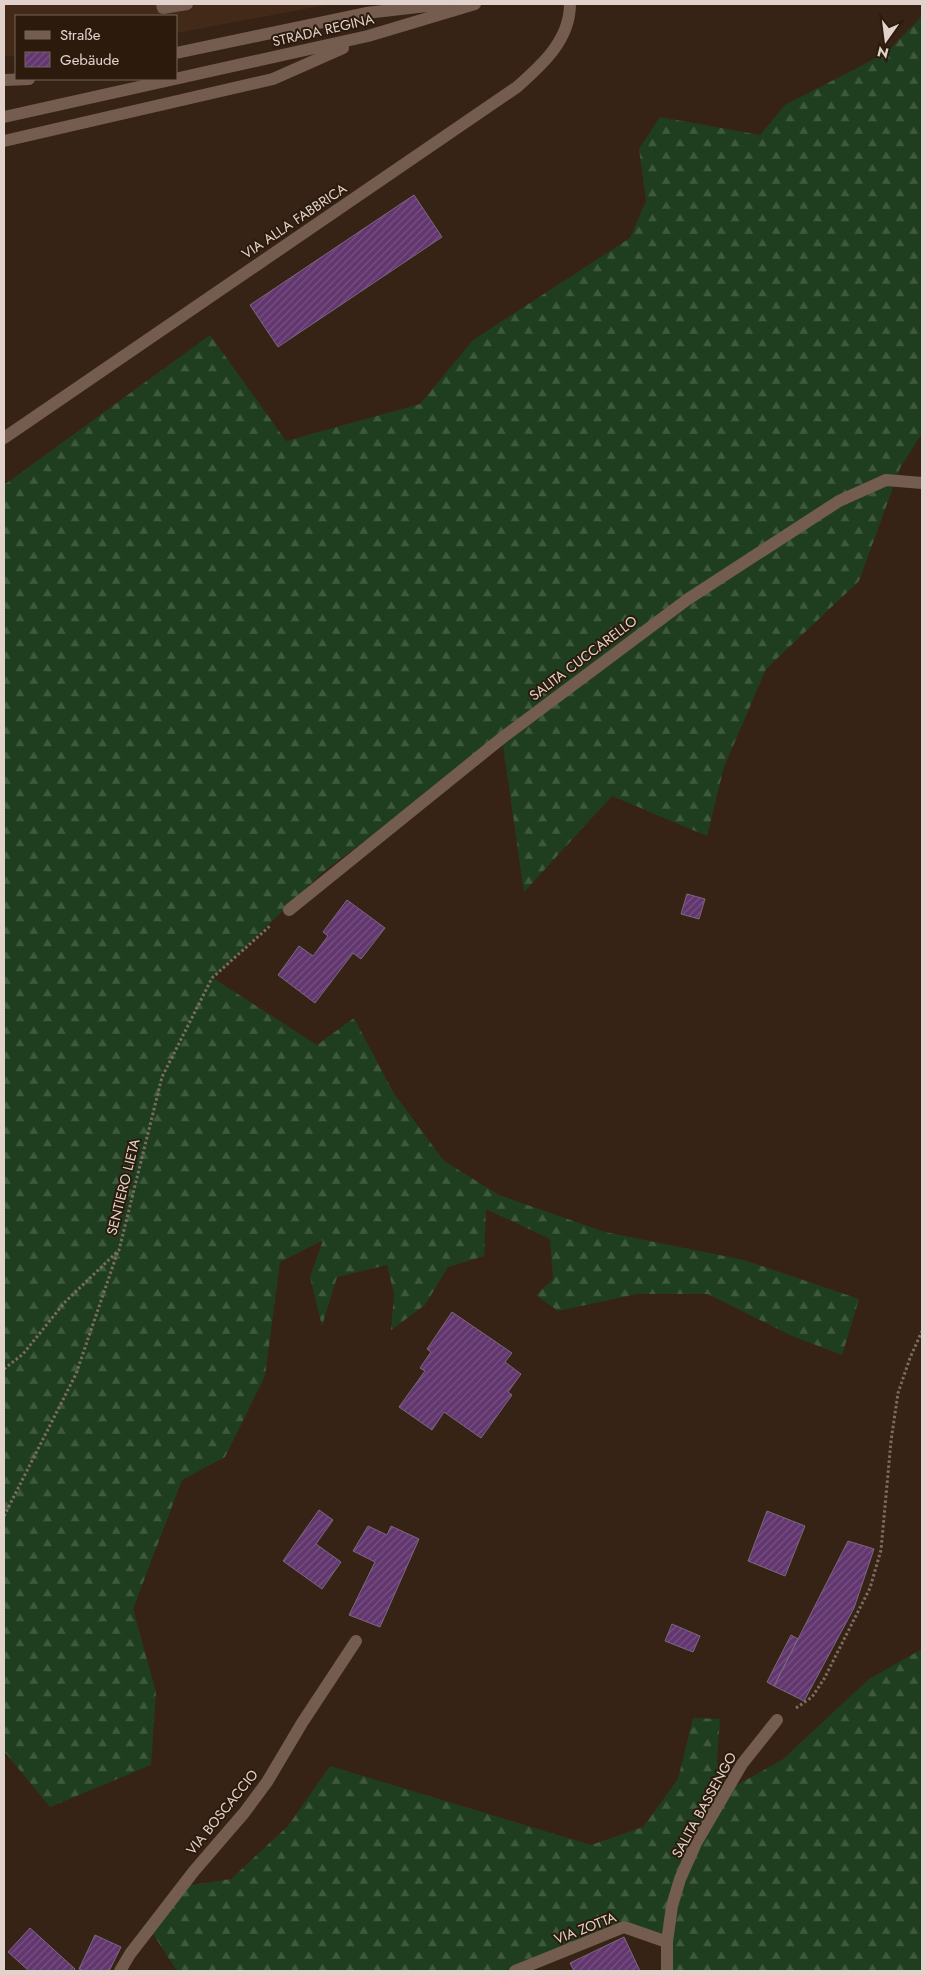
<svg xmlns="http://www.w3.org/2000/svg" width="926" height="1975" font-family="Jost,sans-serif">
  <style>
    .built { fill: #432a18 }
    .forest { fill: url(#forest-firs) }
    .building { fill: url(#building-hatch); stroke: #7a6a7f }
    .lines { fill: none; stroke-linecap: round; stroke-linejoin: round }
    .path { stroke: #7d6c61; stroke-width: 3; stroke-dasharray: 2.5 2.5; stroke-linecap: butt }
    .service { stroke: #745d4f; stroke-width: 12 }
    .minor { stroke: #745d4f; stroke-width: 12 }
    .secondary { stroke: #745d4f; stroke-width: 12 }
    .labels { text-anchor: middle; stroke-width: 4; stroke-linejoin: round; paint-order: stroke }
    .street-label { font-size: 14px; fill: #e1d3cb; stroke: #2c1a0d }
  </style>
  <defs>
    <pattern id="forest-firs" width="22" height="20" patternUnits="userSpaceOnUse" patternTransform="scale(1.25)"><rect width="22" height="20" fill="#1f3e20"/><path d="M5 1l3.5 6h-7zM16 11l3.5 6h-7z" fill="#3f593f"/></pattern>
    <pattern id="building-hatch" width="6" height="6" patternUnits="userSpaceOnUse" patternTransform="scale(1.25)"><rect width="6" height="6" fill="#62366f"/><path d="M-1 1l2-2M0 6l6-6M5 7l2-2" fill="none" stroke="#785282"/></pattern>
  </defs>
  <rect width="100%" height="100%" fill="#372316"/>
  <path class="built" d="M4 4H331L176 33V16H16V57L4 55Z"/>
  <path class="forest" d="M922 16V433L900 468 859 581 766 669 724 767 707 836 612 796 524 892 502 738 323 872 213 978 317 1045 354 1018 393 1092 444 1161 499 1195 605 1232 744 1260 859 1299 842 1355 792 1336 708 1294H637L558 1311 536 1295 553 1279 550 1239 486 1209 484 1256 448 1267 425 1305 391 1330 394 1294 387 1265 337 1277 322 1326 310 1277 323 1240 280 1262 265 1376 225 1457 182 1480 133 1609 156 1692 151 1765 50 1807 4 1751V485L210 335 286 441 420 404 473 340 630 238 646 201 639 149 660 117 760 135 785 105 886 53Z
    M922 1649V1971H667V1942L624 1927 515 1971H177L148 1926 178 1887 231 1879 288 1826 330 1766 591 1845 643 1827 678 1779 693 1718 720 1719 717 1761 726 1791 782 1760 869 1679Z"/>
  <path class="building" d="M414 195 442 237 278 347 250 305Z
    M687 894 705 899 699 919 681 914Z
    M347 900 385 928 361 959 353 953 315 1003 278 975 299 946 313 956 328 936 323 932Z
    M452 1312 512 1353 505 1362 521 1374 508 1392 512 1395 481 1438 444 1412 432 1430 399 1407 425 1371 420 1368 431 1352 427 1349Z
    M319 1510 333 1520 316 1544 341 1562 322 1589 283 1561Z
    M767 1511 805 1526 785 1576 748 1561Z
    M368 1526 387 1535 391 1526 419 1539 380 1627 349 1615 375 1562 353 1551Z
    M848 1541 874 1549 854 1608 804 1701 774 1686Z
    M672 1624 700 1636 693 1652 665 1641Z
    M791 1635 798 1639 774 1686 767 1682Z
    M30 1928 75 1969 73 1971H29L8 1952Z
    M95 1935 121 1947 109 1971H85L79 1969Z
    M624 1937 640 1971H574L570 1963Z"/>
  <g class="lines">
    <path class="path" d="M4 1369 23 1354 65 1302 119 1250 162 1077 212 978 271 925
      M4 1516 76 1374 118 1251
      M796 1708 812 1697 824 1679 870 1588 881 1550 891 1441 898 1393 910 1358 922 1331"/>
    <path class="service" d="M162 4 163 8 187 4
      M667 1942 672 1906 680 1879 696 1843 742 1764 777 1720
      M120 1971 130 1954 194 1871 244 1813 267 1782 302 1723 356 1641
      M515 1971 624 1927 667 1942V1971"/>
    <path class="minor" d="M4 438 517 87C542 65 570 40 570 4
      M289 910 502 738 688 599 839 501 886 480 922 483"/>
    <path class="secondary" d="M176 53 366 13 444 4
      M4 80 29 79
      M4 117 368 36 475 4
      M4 141 273 79 343 48"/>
  </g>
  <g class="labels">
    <g class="street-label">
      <text transform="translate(323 30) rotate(-13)" y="5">STRADA REGINA</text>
      <text transform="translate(294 221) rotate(-34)" y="5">VIA ALLA FABBRICA</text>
      <text transform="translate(583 658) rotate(-37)" y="5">SALITA CUCCARELLO</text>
      <text transform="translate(123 1187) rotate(-76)" y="5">SENTIERO LIETA</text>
      <text transform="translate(704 1805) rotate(-61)" y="5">SALITA BASSENGO</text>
      <text transform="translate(222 1812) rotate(-51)" y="5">VIA BOSCACCIO</text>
      <text transform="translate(585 1928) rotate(-21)" y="5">VIA ZOTTA</text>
    </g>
  </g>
  <rect width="926" height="1975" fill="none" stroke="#e1d3cb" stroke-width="10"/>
  <rect x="15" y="15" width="162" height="65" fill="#2c1a0d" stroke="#746459"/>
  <rect x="25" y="31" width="25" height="8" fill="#745d4f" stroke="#746459"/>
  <text x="60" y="40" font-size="15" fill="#e1d3cb">Straße</text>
  <rect x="25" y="52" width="25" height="15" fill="url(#building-hatch)" stroke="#746459"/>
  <text x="60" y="65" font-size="15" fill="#e1d3cb">Gebäude</text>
  <g transform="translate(886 40) rotate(194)" stroke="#2c1a0d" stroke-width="4" paint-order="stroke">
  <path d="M0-4L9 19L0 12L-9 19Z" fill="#e1d3cb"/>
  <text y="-8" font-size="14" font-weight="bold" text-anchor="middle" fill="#e1d3cb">N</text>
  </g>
</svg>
